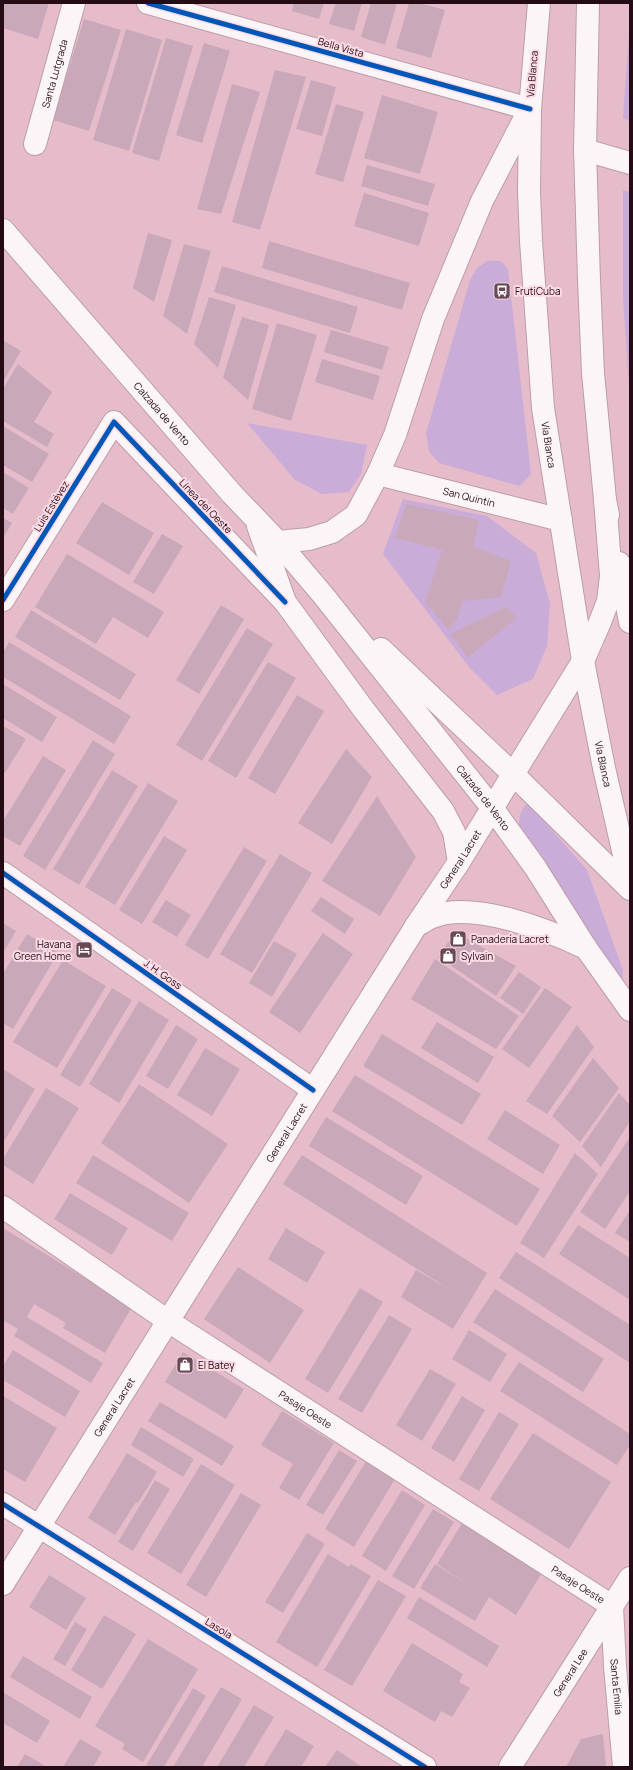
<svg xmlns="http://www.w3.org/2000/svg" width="633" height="1770" font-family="Manrope,sans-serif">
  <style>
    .green { fill: #caacd9 }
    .building { fill: #c9a8b9 }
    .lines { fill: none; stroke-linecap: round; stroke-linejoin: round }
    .minor-casing { stroke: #bd9ca8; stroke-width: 24 }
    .major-casing { stroke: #bd9ca8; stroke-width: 24 }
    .minor { stroke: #fbf5f7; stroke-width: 22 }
    .major { stroke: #fbf5f7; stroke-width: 22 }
    .cycleway-casing { stroke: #fcdbe5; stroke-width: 8 }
    .cycleway { stroke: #0057b8; stroke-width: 5 }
    .labels { text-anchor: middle; stroke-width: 4; stroke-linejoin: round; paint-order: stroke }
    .street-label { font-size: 10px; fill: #250b15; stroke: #fcdbe5 }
    .poi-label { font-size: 10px; fill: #250b15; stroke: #fcdbe5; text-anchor: start }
  </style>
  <rect width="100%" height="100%" fill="#e6bccb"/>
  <path class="green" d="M630 20V121L623 118Z
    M623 190 630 192V400L623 298Z
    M487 261H501L508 269 531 474 520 486 439 463 429 451 426 433 470 280 477 268Z
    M247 423 367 445 361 474 349 492 322 494 295 480Z
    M403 499 487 516 536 553 550 604 547 646 533 679 497 695 469 667 383 554Z
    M528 803 587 870 623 970 622 986 520 836C519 824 517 812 528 803Z"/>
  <path class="building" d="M3 3H49L38 39 3 28Z
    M294 3H324L319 19 292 11Z
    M336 3H362L354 31 329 24Z
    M371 3H397L385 45 361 37Z
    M409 3H419L445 10 431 58 396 48Z
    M84 19 121 30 89 131 53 120Z
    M126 29 162 40 129 151 93 140Z
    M166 38 193 46 159 161 132 153Z
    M204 43 230 51 202 143 176 135Z
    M275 70 306 77 260 230 232 222Z
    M311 80 336 87 322 136 296 129Z
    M232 84 260 92 221 214 197 209Z
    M382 95 438 112 420 174 364 158Z
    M336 104 364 112 343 182 315 174Z
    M367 165 435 184 428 206 361 186Z
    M364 193 429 213 419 246 354 226Z
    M148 233 172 240 154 302 133 288Z
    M269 241 410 283 402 310 262 268Z
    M184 244 211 251 187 334 163 316Z
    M222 266 358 307 350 333 214 292Z
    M209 297 236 305 218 368 194 344Z
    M242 317 269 325 248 400 223 377Z
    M277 323 317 335 291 421 252 409Z
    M331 330 389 347 382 370 324 352Z
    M3 340 21 351 3 382Z
    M322 359 380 376 373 400 315 382Z
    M18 364 52 392 34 422 54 434 47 447 3 421V389Z
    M3 426 49 454 32 482 3 465Z
    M3 472 29 488 13 514 3 508Z
    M102 502 154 533 129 575 76 543Z
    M406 504 479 520 473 547 511 561 501 597 462 601 457 620 448 629 425 602 442 550 395 538Z
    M3 518 12 523 3 538Z
    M162 534 183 546 154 594 133 582Z
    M67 554 164 612 148 638 113 617 96 644 35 607Z
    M221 605 244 619 199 694 176 680Z
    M506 607 517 618 468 657 450 634Z
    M31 610 136 674 120 700 15 637Z
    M247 628 273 644 202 761 176 745Z
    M9 642 131 716 114 744 3 677V653Z
    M268 662 296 678 236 778 208 761Z
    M3 684 57 717 42 742 3 718Z
    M297 695 324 711 275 794 248 778Z
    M3 726 26 739 5 773 3 772Z
    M93 740 115 754 45 870 23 856Z
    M346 749 372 777 332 844 298 823Z
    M43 756 66 770 20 846 3 836V821Z
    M112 770 138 786 79 885 53 869Z
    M148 783 178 801 115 905 85 887Z
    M377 796 416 857 380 916 322 881Z
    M164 836 187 850 142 924 119 910Z
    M244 847 267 861 208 959 185 945Z
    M280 854 312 873 252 973 220 954Z
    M321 897 354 919 345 934 311 911Z
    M166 900 191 915 177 937 152 922Z
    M3 923 16 931 3 953Z
    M455 932 516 966 496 996 438 957Z
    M323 933 353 954 300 1033 269 1012Z
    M27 934 58 953 13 1029 3 1023V974Z
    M274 941 297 954 272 997 249 983Z
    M435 959 519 1016 496 1049 411 999Z
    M63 960 106 986 57 1068 13 1042Z
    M519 972 541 987 523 1014 500 998Z
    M112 988 132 1000 80 1087 60 1075Z
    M545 988 572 1007 529 1068 502 1049Z
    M139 1001 169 1020 119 1103 89 1084Z
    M437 1022 494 1057 478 1083 421 1048Z
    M176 1025 198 1039 168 1089 146 1076Z
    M577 1025 594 1047 547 1114 526 1101Z
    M382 1034 481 1094 462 1125 363 1066Z
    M205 1048 240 1069 212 1116 177 1095Z
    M593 1058 619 1088 580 1142 552 1116Z
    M3 1069 35 1089 3 1143Z
    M355 1075 540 1189 517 1226 332 1111Z
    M139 1084 228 1144 189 1203 101 1143Z
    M46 1088 79 1108 33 1184 3 1165V1159Z
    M619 1093 630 1105V1121L601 1167 582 1146Z
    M505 1110 560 1145 543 1174 487 1139Z
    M326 1117 423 1176 406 1205 309 1146Z
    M630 1137V1191L605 1229 580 1212Z
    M575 1153 598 1174 544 1258 520 1243Z
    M93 1155 189 1213 172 1241 76 1183Z
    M302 1155 487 1273 453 1329 401 1297 416 1270 452 1291 283 1184Z
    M70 1193 128 1228 112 1255 54 1219Z
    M630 1210V1242L615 1233Z
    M578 1225 630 1258V1300L559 1254Z
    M3 1228 132 1307 105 1353 63 1328 66 1323 34 1304 27 1317 103 1363 91 1383 14 1336 18 1329 3 1320Z
    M286 1228 325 1252 307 1283 268 1259Z
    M516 1252 630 1325V1363L499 1278Z
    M238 1267 304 1310 270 1363 204 1319Z
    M360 1288 383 1302 328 1393 305 1379Z
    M495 1289 604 1359 583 1392 473 1322Z
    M389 1315 412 1329 362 1413 338 1399Z
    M469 1330 507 1354 490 1382 452 1359Z
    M13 1350 80 1391 65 1417 3 1380V1366Z
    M183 1352 244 1389 226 1419 165 1382Z
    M519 1362 630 1434V1445L617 1465 500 1391Z
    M430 1369 456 1384 422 1441 396 1425Z
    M3 1396 57 1428 25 1482 3 1469Z
    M462 1396 485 1410 454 1462 431 1448Z
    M160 1402 234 1446 222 1466 148 1421Z
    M282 1411 334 1443 299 1500 279 1488 293 1464 261 1445Z
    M499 1412 519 1424 479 1491 459 1479Z
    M141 1427 194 1459 183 1477 131 1445Z
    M533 1433 611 1482 569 1549 490 1499Z
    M339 1450 357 1461 323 1515 306 1505Z
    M127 1453 157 1472 138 1503 136 1502 115 1535 88 1518Z
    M366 1461 395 1479 354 1547 325 1529Z
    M201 1464 235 1485 181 1574 147 1553Z
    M155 1480 170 1489 133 1551 118 1542Z
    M402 1490 425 1505 386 1571 362 1556Z
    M241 1493 261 1505 206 1597 186 1585Z
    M433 1509 454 1522 414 1589 392 1576Z
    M464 1520 543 1571 516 1615 489 1597 475 1621 420 1588 435 1564 472 1587 437 1564Z
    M307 1533 325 1544 283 1613 265 1602Z
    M328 1554 349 1567 351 1564 371 1576 317 1667 276 1642Z
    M49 1575 86 1598 66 1630 29 1607Z
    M378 1580 406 1596 352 1686 324 1670Z
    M419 1597 499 1646 487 1667 407 1618Z
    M104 1615 136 1634 102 1689 71 1670Z
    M75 1622 87 1629 65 1666 53 1659Z
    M148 1639 198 1669 143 1762 122 1749 125 1744 95 1726Z
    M412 1643 463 1674 459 1682 470 1688 452 1717 441 1711 435 1722 383 1691Z
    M23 1656 92 1697 80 1719 10 1677Z
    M221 1687 242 1699 202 1767H173Z
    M193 1688 206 1696 164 1767H147L146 1766Z
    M3 1692 50 1721 37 1743 3 1723Z
    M254 1705 274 1717 244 1767H217Z
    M286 1729 314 1746 301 1767H263Z
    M603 1734 606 1767H566L581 1739Z
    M80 1739 102 1752 93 1767H63Z
    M337 1750 362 1767H325Z
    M25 1754 47 1767H17Z"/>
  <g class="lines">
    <g class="minor-casing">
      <g id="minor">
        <path d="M148 3 530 109"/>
        <path id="s1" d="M35 144 74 3"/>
        <path d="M585 150 630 163"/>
        <path id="s2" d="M378 474 561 520"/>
        <path d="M3 600 114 422 285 602"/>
        <path d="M3 873 313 1090"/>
        <path id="s3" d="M3 1207 168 1321 612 1606 615 1667 624 1767"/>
        <path d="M3 1504 425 1767"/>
      </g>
    </g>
    <g class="major-casing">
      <g id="major">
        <path id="s4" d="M539 3 530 109 529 192 531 241 543 408 583 661 604 768 630 881"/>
        <path d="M588 3 585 150 589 280 593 373 605 500 608 515"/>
        <path id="s5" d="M3 230 232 494 278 542 323 595 493 809 535 867 586 948 630 1010"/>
        <path d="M258 526 285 602 364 710 443 811 454 832 459 862"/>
        <path d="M278 542 309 539 332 532 356 515 378 474 395 435 433 319 482 201 528 112"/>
        <path d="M619 563 630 622"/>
        <path d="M381 649 513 774 630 889"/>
        <path d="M416 926C421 923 427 919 432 917 473 900 548 930 586 948"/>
        <path id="s6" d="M3 1584 416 926 459 862 583 661 600 622 608 601 611 576 605 500"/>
        <path id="s7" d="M510 1767 630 1578"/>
      </g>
    </g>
    <use href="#minor" class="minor"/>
    <use href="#major" class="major"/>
    <g class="cycleway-casing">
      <path id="cycleway" d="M148 3 530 109
        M3 600 114 422 285 602
        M3 873 313 1090
        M3 1504 425 1767"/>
    </g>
    <use href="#cycleway" class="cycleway"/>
  </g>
  <defs>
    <g id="bus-square" transform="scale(0.9)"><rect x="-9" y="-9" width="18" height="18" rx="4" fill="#694955" stroke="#fcdbe5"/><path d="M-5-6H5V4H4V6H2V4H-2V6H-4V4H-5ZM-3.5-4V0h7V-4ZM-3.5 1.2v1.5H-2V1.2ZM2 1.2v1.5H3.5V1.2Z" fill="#fff"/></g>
    <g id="shop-square" transform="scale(0.9)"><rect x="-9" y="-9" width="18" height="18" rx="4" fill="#694955" stroke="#fcdbe5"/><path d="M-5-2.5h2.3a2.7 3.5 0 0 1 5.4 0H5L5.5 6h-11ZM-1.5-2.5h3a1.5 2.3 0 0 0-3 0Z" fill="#fff"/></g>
    <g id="hotel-square" transform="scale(0.9)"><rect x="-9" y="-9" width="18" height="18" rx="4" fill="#694955" stroke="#fcdbe5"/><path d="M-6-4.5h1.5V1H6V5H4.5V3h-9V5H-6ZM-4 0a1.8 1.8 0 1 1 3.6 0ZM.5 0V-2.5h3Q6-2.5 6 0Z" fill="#fff"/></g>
  </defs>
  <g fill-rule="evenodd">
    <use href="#bus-square" x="502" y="291"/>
    <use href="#shop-square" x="458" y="939"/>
    <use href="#hotel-square" x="84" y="950"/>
    <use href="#shop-square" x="448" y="956"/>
    <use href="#shop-square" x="185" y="1365"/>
  </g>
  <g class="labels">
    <g class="street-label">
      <text transform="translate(341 47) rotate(16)" y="4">Bella Vista</text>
      <text dy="4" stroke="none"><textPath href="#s1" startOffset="73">Santa Lutgrada</textPath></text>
      <text transform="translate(532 74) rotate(-85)" y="4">Vía Blanca</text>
      <text dy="4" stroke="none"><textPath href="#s5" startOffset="243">Calzada de Vento</textPath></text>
      <text dy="4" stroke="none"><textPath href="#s4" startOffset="443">Vía Blanca</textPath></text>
      <text dy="4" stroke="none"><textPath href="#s2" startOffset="94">San Quintín</textPath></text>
      <text transform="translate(51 506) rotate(-58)" y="4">Luis Estévez</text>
      <text transform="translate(206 506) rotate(46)" y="4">Línea del Oeste</text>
      <text dy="4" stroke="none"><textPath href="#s4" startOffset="767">Vía Blanca</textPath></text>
      <text dy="4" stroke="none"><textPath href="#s5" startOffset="744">Calzada de Vento</textPath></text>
      <text dy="4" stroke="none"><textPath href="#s6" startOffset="857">General Lacret</textPath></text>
      <text transform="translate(163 974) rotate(35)" y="4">J. H. Goss</text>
      <text dy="4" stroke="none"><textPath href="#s6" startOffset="533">General Lacret</textPath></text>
      <text dy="4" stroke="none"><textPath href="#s6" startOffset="209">General Lacret</textPath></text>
      <text dy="4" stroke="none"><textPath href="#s3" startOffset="364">Pasaje Oeste</textPath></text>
      <text dy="4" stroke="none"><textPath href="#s3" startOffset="688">Pasaje Oeste</textPath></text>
      <text transform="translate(219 1628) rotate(32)" y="4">Lasola</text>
      <text dy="4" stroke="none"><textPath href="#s7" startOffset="112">General Lee</textPath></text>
      <text dy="4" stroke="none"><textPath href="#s3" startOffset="809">Santa Emilia</textPath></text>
    </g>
    <g class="poi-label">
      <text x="515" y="295">FrutiCuba</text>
      <text x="471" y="943">Panadería Lacret</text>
      <text x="71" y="948" text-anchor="end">Havana<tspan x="71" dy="12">Green Home</tspan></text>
      <text x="461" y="960">Sylvain</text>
      <text x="198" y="1369">El Batey</text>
    </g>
  </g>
  <rect width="633" height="1770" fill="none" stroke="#250b15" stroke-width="8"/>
</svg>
